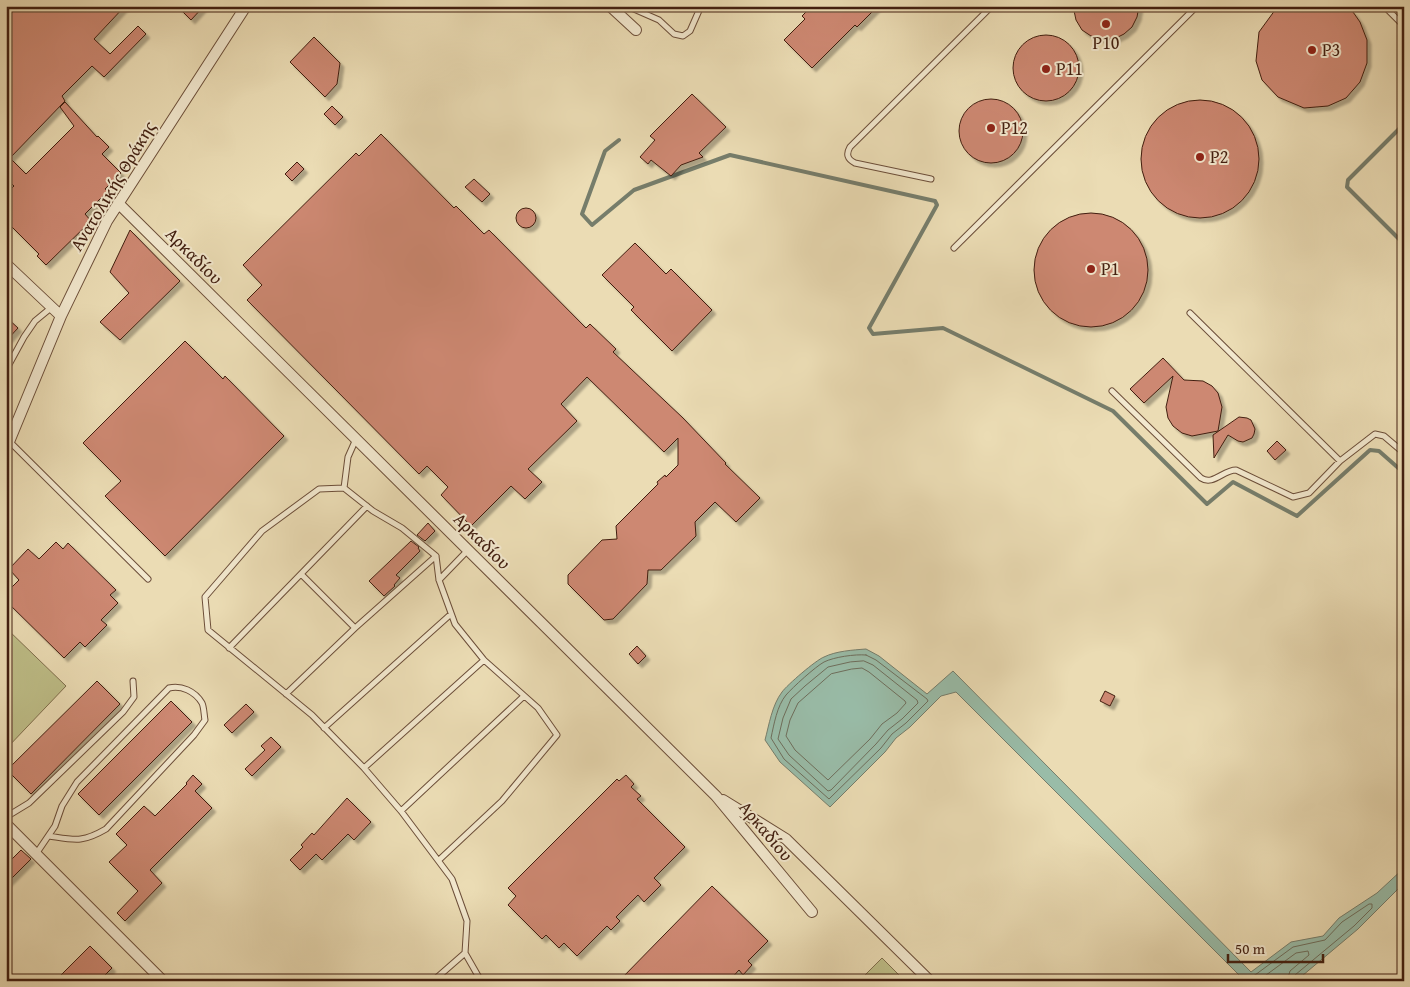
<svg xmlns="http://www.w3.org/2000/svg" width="1410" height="987" font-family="'Gentium Book Plus',serif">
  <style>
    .green { fill: #bebe88; stroke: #806e4c }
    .water { fill: #99bca8; stroke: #767d6b }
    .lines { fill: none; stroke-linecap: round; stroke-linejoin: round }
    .shore { stroke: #6e6e5c; stroke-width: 1 }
    .stream { stroke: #767d6b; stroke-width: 4 }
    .building { fill: #cd8872; stroke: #421f10; filter: url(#shadow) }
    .lane-casing { stroke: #6c4e39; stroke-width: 7 }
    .street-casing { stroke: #6c4e39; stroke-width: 12 }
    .lane { stroke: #f2e8ce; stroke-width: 5 }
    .street { stroke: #f2e8ce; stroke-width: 10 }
    .poi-dot { fill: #8f2418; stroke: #f2e8ce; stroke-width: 2 }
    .labels { text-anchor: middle; stroke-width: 4; stroke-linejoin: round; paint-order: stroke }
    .poi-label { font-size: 18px; fill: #421f10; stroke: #f2e8ce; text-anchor: start }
    .street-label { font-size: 18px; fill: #421f10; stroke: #f2e8ce }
  </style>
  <defs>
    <filter id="shadow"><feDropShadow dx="4" dy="4" stdDeviation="1" flood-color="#0004"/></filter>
  </defs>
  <rect width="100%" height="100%" fill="#ebdcb4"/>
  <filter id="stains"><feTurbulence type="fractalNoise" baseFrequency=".004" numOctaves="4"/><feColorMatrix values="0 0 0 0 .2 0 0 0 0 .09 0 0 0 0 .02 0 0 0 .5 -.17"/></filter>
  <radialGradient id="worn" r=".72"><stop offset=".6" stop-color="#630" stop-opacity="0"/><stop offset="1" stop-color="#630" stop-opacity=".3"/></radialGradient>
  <path class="green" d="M6 628 66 686 6 749Z
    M882 958 905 981H859Z"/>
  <path class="water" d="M866 649 879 656 927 694 953 671 1251 972 1291 942 1323 936 1339 918 1377 893 1404 868V883L1358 929 1296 981H1245L956 692 941 696 910 727 896 738 885 752 830 807 780 762 765 740C769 725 772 705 782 692 787 685 816 660 824 657 836 651 853 650 866 649Z"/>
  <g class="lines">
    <path class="shore" d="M866 655 876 660 927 699 928 701 906 723 892 734 881 748 829 799 784 759 771 738C774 724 777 706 786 695 793 687 815 667 824 662 834 657 855 654 866 655Z
      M864 661 873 665 917 700 918 703 902 719 888 730 876 744 831 790 828 791 789 755 778 739 783 718 791 699 805 686 828 667 850 662Z
      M852 669 862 668 869 672 905 701 906 703 897 713 882 724 870 739 828 780 795 750 786 736 790 720 798 703 831 674Z
      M1248 981 1249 977 1255 975 1293 947 1325 940 1342 922 1369 904H1372V908L1354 926 1295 975 1293 981
      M1258 981 1296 953 1308 951 1309 955 1290 971 1287 981"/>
    <path class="stream" d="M1404 124 1348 180 1347 187 1404 244
      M619 140 605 151 582 214 592 225 634 190 730 155 935 201 937 205 869 328 873 334 943 328 1113 411 1207 504 1233 482 1297 516 1370 450 1379 451 1404 473"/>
  </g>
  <path class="building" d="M6 6H125L94 39 110 54 138 26 146 34 104 77 92 66 62 96 65 101 10 158 26 174 74 126 60 107 65 102 97 137 98 136 109 147 102 154 121 173 105 189 108 191 85 214 91 221 46 265 37 256 39 254 6 221V194L14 186 6 178Z
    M177 6H204L191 20Z
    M818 6H878L857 27 855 25 812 68 784 40 805 19 802 16 810 8 813 11Z
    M1073 6H1139L1137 17 1132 27 1124 34 1114 39H1102L1091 36 1082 30 1076 20Z
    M1278 6H1344L1353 12 1360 22 1367 40V63L1360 82 1346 98 1328 106 1304 108 1278 97 1262 80 1256 61 1259 32Z
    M1013 68a33 33 0 1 1 66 0a33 33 0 1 1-66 0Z
    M314 37 340 63 337 84 325 97 290 62Z
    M692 94 726 127 699 153 703 157 681 165 671 176 651 160 648 164 640 157 655 140 650 136Z
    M959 131a32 32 0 1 1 64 0a32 32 0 1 1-64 0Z
    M1141 159a59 59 0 1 1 118 0a59 59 0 1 1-118 0Z
    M332 106 343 117 335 125 324 114Z
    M381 134 454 208 456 206 484 234 489 230 586 328 590 324 616 349 613 352 683 418 726 463 725 464 760 498 736 522 715 502 695 522 696 536 661 570H648L647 584 613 619 604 620 568 584V575L602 540 617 539 616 526 658 484 657 482 665 475 666 477 678 465V438L664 452 587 377 561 404 577 421 528 469 542 482 525 499 511 486 471 526 441 495 448 487 427 466 419 474 247 300 262 285 243 265 356 153 359 156Z
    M297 162 304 169 292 181 285 174Z
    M474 179 490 194 482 202 465 187Z
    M516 218a10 10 0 1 1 20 0a10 10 0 1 1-20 0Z
    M1034 270a57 57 0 1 1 114 0a57 57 0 1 1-114 0Z
    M130 230 180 281 120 340 100 322 129 293 110 272Z
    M635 243 666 274 671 269 712 310 672 351 631 310 634 307 602 275Z
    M6 317 18 328 6 341Z
    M185 341 223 379 225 376 284 436 165 556 105 496 121 481 83 443Z
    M1163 358 1184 380 1203 381 1212 386 1218 393 1222 407 1218 431 1192 436 1182 433 1173 426 1168 418 1166 407 1173 376 1144 403 1130 389Z
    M1239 417 1247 418 1251 420 1255 429 1254 434 1252 438 1243 442 1238 441 1228 435 1214 458 1213 435Z
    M1277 441 1286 450 1275 460 1267 451Z
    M428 523 435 531 425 541 417 535Z
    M411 541 419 547 418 548 420 551 396 575 400 578 394 585 395 586 384 596 369 581Z
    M56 542 63 549 68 543 116 590 110 595 118 603 101 620 107 625 85 647 80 642 64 658 6 601V593L19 580 9 569 28 549 39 559Z
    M637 646 646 656 638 664 629 654Z
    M97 681 120 704 31 794 7 770Z
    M1105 691 1115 696 1110 706 1100 701Z
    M171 701 192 722 99 815 78 794Z
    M246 704 254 712 232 733 224 725Z
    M271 737 281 747 252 776 245 769 265 750 261 746Z
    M193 775 202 784 195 791 212 808 150 870 162 883 125 921 117 913 138 891 109 862 127 845 116 834 144 806 155 816 187 784 186 783Z
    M626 775 634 784 631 787 641 796 637 799 685 847 654 878 661 885 644 902 638 895 616 917 620 921 611 930 607 926 577 956 564 943 559 948 546 935 542 939 508 905 516 896 508 888 617 779 619 781Z
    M347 798 371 822 354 840 348 834 322 860 316 854 300 870 290 860 303 847 301 845 312 833 314 835Z
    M21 850 31 859 6 884V865Z
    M712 886 768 941 748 961 752 965 743 975 739 970 729 981H619Z
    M90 946 112 968 99 981H55Z"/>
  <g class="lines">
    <g class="lane-casing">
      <path id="lane" d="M627 6 659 20 674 34 683 36 690 31 701 6
        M1384 6 1404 26
        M931 179 855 163C847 159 846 154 850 147L992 6
        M954 248 1197 6
        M1190 313 1340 461
        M6 370 24 337 35 321 52 307
        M1112 391 1201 478C1213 486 1223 470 1236 470L1293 497 1309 493 1340 461 1375 434 1384 436 1404 453
        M10 442 148 579
        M344 488 348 457 356 439
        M301 574 355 628
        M439 580 468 550
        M229 648 367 506
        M286 694 355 628 436 556
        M324 728 451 614
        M364 768 484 660
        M401 811 524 696
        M6 817 29 803 123 712 134 697 133 681
        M36 854 55 826 62 806 77 782 169 688C181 685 195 691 202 703 204 707 204 715 205 720L194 735 106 829C82 843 75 840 49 836
        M439 860 502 801 557 735 538 708 484 660 455 624 439 580 436 556 402 528 373 511 344 488 319 489 262 531 205 597 208 630 312 715 364 768 401 811 452 879 467 921 465 953 481 981
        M433 981 465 953"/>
    </g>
    <g class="street-casing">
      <path id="street" d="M610 6 636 30
        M118 203 716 796 812 912
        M6 264 61 316
        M6 449 61 316 107 221 246 6
        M723 800 786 839 930 981
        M6 824 163 981"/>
    </g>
    <use href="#lane" class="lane"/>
    <use href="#street" class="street"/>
  </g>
  <g class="poi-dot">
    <circle cx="1106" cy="24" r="5"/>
    <circle cx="1312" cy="50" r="5"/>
    <circle cx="1046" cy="69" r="5"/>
    <circle cx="991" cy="128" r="5"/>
    <circle cx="1200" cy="157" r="5"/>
    <circle cx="1091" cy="269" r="5"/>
  </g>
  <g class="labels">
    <g class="poi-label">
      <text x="1106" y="49" text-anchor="middle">P10</text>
      <text x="1322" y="56">P3</text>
      <text x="1056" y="75">P11</text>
      <text x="1001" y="134">P12</text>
      <text x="1210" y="163">P2</text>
      <text x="1101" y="275">P1</text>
    </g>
    <g class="street-label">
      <text transform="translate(113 186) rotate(-59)" y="6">Ανατολικής Θράκης</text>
      <text transform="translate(194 256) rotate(45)" y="6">Αρκαδίου</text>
      <text transform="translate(482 541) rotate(45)" y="6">Αρκαδίου</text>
      <text transform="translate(766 831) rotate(50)" y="6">Αρκαδίου</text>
    </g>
  </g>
  <rect width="1410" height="987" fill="none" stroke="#ebdcb4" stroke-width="25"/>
  <rect x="8" y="8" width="1395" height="972" fill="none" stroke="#421f10" stroke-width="2.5"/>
  <rect x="12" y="12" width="1385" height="962" fill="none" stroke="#421f10"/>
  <path d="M1228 954v8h95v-8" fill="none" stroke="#421f10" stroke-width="2.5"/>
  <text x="1235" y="954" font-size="15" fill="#421f10" stroke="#f2e8ce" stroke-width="4" paint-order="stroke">50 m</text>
  <rect width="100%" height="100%" filter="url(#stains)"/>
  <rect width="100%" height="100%" fill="url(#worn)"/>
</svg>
